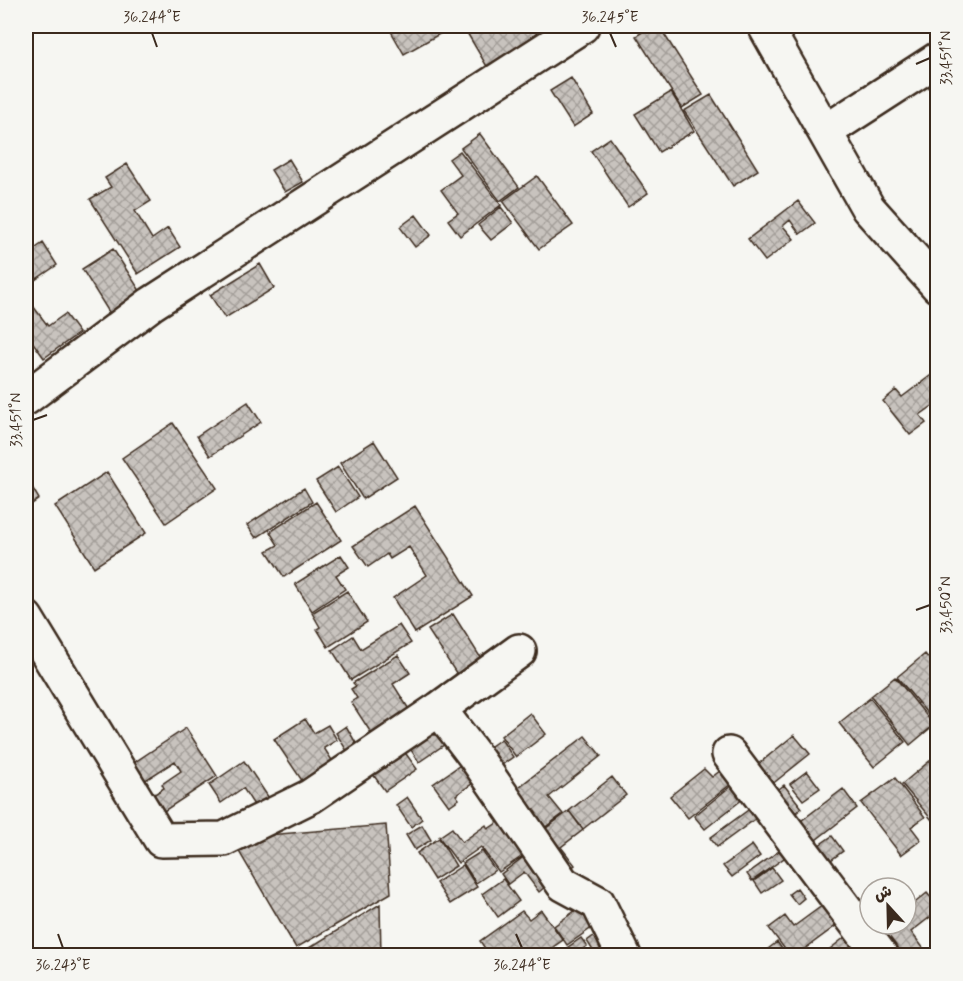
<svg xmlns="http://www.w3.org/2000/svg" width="963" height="981" font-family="Mynerve,'Playpen Sans Arabic',sans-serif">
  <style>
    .building { fill: url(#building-cross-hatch); stroke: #3b2a1e; stroke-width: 1.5 }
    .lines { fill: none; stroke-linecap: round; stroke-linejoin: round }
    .minor-casing { stroke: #3b2a1e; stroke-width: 38 }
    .minor { stroke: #f6f6f2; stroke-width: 33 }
    .ticks { fill: none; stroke: #3b2a1e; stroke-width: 2 }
    .neatline { fill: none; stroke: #3b2a1e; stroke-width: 2 }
    .ticks-label { font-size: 15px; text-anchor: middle; fill: #3b2a1e }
  </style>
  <defs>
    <pattern id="building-cross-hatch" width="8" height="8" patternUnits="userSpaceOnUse" patternTransform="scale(1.5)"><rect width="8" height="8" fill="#c8c3be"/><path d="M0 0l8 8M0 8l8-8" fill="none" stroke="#a49f9a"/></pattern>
  </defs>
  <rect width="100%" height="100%" fill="#f6f6f2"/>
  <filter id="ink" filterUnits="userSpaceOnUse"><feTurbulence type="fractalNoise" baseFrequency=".0167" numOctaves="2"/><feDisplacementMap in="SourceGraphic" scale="12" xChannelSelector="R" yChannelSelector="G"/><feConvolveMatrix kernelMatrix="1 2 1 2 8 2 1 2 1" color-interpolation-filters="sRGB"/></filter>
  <g filter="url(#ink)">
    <path class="building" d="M388 26H448L450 28 404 54Z
      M463 26H531L544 43 492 75Z
      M652 26H659L703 95 682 108 636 36Z
      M571 78 593 114 573 127 550 91Z
      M671 92 694 131 659 152 635 114Z
      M711 95 758 170 733 186 684 111Z
      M480 134 519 187 500 201 461 148Z
      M610 138 648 193 628 207 591 151Z
      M460 151 501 205 460 236 448 220 458 213 441 190 461 175 449 159Z
      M289 159 303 182 285 192 271 170Z
      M127 164 151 201 135 211 152 239 168 228 180 247 138 274 90 199 111 187 105 178Z
      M537 176 573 225 539 249 503 201Z
      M798 201 815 223 800 234 790 220 783 226 794 239 765 261 748 239Z
      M501 207 513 223 491 240 478 225Z
      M416 215 431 235 415 247 400 227Z
      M43 243 57 265 26 286V255Z
      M113 249 144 297 112 317 82 269Z
      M260 264 274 288 225 318 210 295Z
      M33 306 48 326 65 314 79 333 44 358 26 333V311Z
      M938 370V402L920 415 926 423 910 435 883 401 896 390 902 397Z
      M248 402 261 422 210 456 197 436Z
      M173 423 217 488 166 523 122 458Z
      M374 441 397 477 363 499 340 463Z
      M338 467 358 497 336 512 316 481Z
      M107 472 146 533 94 567 55 506Z
      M26 477 39 499 26 508Z
      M304 488 312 502 256 538 247 525Z
      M316 502 341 540 284 577 267 551 278 545 270 532Z
      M415 506 473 596 415 633 393 598 427 575 409 547 390 559 387 554 368 567 353 546Z
      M341 555 349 567 336 575 345 589 312 611 295 584Z
      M347 591 367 622 328 647 317 629 320 627 312 613Z
      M453 614 484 663 460 679 428 630Z
      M399 625 411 643 351 680 332 650 353 636 361 649Z
      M925 654 938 670V722L936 724 897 677Z
      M398 655 410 673 393 684 412 714 375 739 351 702 357 698 351 689 356 686 353 683Z
      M895 677 934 725 910 745 871 696Z
      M870 698 905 742 874 767 839 723Z
      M530 713 546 734 516 757 501 736Z
      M440 718 454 738 419 762 405 741Z
      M305 719 314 733 328 725 337 740 324 748 335 765 305 785 274 739Z
      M346 726 360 750 350 756 336 733Z
      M186 728 217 776 161 813 150 797 164 788 162 784 181 771 175 761 141 783 129 766Z
      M794 735 810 754 766 789 751 770Z
      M585 736 601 756 549 797 563 814 536 834 511 793Z
      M501 739 513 757 496 769 484 751Z
      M401 747 417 769 385 791 369 769Z
      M938 754V816L932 820 902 784Z
      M244 761 273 804 259 813 243 788 221 803 209 785Z
      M466 761 479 779 456 795 459 799 449 806 433 784Z
      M725 767 736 780 688 818 670 796 704 769 712 777Z
      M807 771 820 788 803 800 790 784Z
      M612 777 626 795 583 829 569 811Z
      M895 778 925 817 911 827 921 840 901 855 861 803Z
      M737 781 748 795 705 829 694 816Z
      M784 785 802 808 789 819 770 796Z
      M843 789 857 808 812 843 797 824Z
      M407 797 422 819 411 827 396 805Z
      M755 805 762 814 717 847 710 838Z
      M569 811 583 830 561 847 575 865 563 874 537 835Z
      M506 817 530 851 499 872 481 847 458 863 439 837 452 828 462 842 486 825 488 829Z
      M386 825 391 893 296 948 231 838Z
      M422 825 431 840 415 850 406 835Z
      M832 836 843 851 827 863 815 848Z
      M439 838 456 866 434 880 417 853Z
      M752 845 760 856 732 877 723 866Z
      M786 846 791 853 752 881 747 874Z
      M482 851 495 870 476 883 463 863Z
      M530 852 552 881 539 892 524 872 508 884 501 874Z
      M463 865 477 887 450 904 436 883Z
      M772 868 781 880 762 893 754 881Z
      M503 879 519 901 498 917 482 894Z
      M797 888 804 898 797 904 789 894Z
      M927 893 938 906V911L911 932 924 949 917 956H897L878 932 888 924H906V910Z
      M830 900 845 919 795 956H790L769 928 785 916 793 927Z
      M380 904 381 956H296Z
      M579 908 593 927 567 945 554 926Z
      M541 910 563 940 540 956H490L480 941 522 911 529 919Z
      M854 930 873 956H821Z
      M599 932 608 944 595 954 587 941Z
      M581 938 587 946 573 956 567 948Z
      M777 942 787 956H759Z"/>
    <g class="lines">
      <g class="minor-casing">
        <path id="minor" d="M765 26 868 208 938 286
          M825 132 938 59
          M26 398 151 304 582 26
          M26 618 161 840 224 839 311 796 439 709 519 651
          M439 709 474 755 563 884 598 903 624 956
          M729 754 881 956"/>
      </g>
      <use href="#minor" class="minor"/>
    </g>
  </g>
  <path class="ticks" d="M152 33 157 47M610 33 616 47M916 64 930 58M33 420 47 415M916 610 930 605M58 934 63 948M516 934 522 948"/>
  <rect width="963" height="981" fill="none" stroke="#f6f6f2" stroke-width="66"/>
  <g transform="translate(888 906) rotate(338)"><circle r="28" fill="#f6f6f2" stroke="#aba49d" stroke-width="1.5"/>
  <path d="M0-4.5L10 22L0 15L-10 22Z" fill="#3b2a1e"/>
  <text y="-9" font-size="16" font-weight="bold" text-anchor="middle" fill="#3b2a1e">ش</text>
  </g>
  <rect x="33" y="33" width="897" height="915" class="neatline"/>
  <g class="ticks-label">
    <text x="152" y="22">36.244°E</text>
    <text x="610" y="22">36.245°E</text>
    <text transform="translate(946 58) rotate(-90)" y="5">33.451°N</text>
    <text transform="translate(16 420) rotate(-90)" y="5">33.451°N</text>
    <text transform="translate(946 605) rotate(-90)" y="5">33.450°N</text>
    <text x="63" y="970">36.243°E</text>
    <text x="522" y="970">36.244°E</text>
  </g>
</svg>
